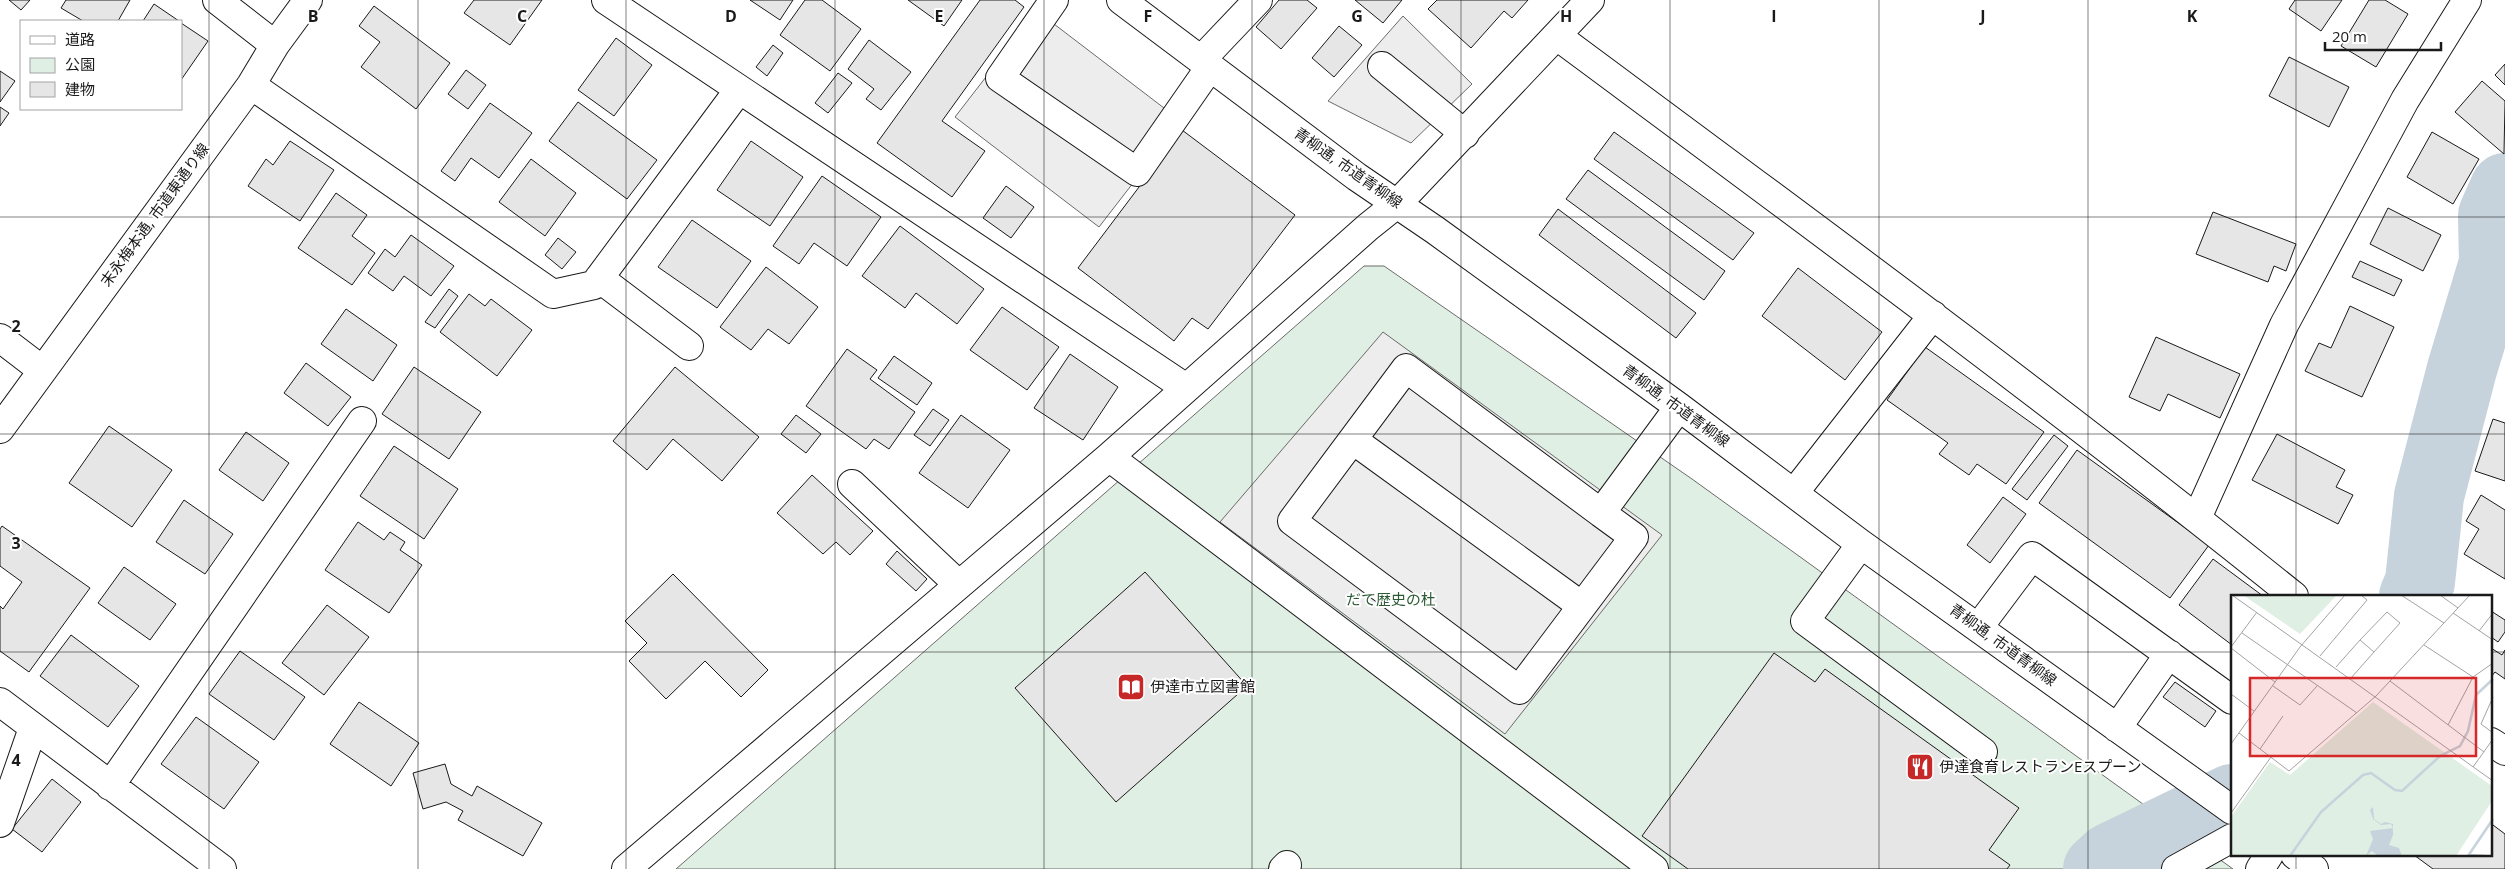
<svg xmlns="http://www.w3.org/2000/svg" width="2505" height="869" font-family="'Open Sans','Noto Sans JP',sans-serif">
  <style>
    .green { fill: #e0efe3; stroke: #6a6a6a }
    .parking { fill: #ededed; stroke: #6a6a6a }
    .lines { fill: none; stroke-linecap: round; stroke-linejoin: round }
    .river { stroke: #c6d2dc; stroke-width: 70 }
    .building { fill: #e6e6e6; stroke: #1a1a1a }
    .minor-casing { stroke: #1a1a1a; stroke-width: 30 }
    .minor { stroke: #fff; stroke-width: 28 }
    .grid { fill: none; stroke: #1a1a1a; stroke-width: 1; stroke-opacity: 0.55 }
    .labels { text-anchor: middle; stroke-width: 4; stroke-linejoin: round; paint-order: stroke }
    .street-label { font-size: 15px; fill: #1a1a1a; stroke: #fff }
    .park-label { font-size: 15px; fill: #2b5a34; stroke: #fff }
    .poi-label { font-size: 15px; fill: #1a1a1a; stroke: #fff; text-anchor: start }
    .inset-river { fill: none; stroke: #c6d2dc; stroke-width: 2.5 }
    .inset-road { fill: none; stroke: #a3a3a3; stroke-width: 1 }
    .view { fill: #d62828; fill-opacity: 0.15; stroke: #d62828; stroke-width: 2.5 }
    .inset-edge { fill: none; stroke: #1a1a1a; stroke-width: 2.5 }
    .grid-label { font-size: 16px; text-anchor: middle; font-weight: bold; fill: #1a1a1a; stroke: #fff; stroke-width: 4; stroke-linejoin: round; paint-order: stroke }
  </style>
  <rect width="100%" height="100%" fill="#fff"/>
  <path class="green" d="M1364 266H1384L1692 479 2233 869H676Z"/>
  <path class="parking" d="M1037 11 1181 121 1099 227 955 117Z
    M1403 16 1472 84 1411 143 1328 101Z
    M1383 332 1662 535 1505 734 1220 522Z"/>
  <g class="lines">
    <path class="river" d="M2414 596 2420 582 2429 496 2462 369 2494 263 2493 215 2505 188
      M2098 869 2110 858 2232 799"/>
  </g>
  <path class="building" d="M9 0H30L21 10Z
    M66 0H130L118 21H83L61 8Z
    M474 0H542L510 45 464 13Z
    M750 0H793L780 20Z
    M805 0H822L861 29 830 71 780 35Z
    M908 0H962L944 26Z
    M980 0H1015L1024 7 942 121 985 151 952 197 877 143Z
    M1279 0H1307L1317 8 1281 49 1256 27Z
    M1355 0H1402L1383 23Z
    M1437 0H1528L1512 18 1504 11 1471 48 1428 9Z
    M2295 0H2342L2321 31 2289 9Z
    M2369 0H2385L2408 14 2376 67 2341 46Z
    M154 4 179 21H143Z
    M374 6 450 63 416 109 361 67 380 42 359 26Z
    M181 23 208 41 181 80Z
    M1339 26 1362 45 1334 77 1312 58Z
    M616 38 652 65 614 116 578 90Z
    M869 40 911 72 881 110 866 99 874 89 848 69Z
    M773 45 783 53 767 76 756 67Z
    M2289 57 2349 87 2329 127 2269 96Z
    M2505 64V85L2495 75Z
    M466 70 486 85 468 109 448 94Z
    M0 71 15 81 0 102Z
    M838 73 852 83 828 113 815 103Z
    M2482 81 2505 101 2504 154 2455 112Z
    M578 102 657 160 627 199 549 141Z
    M490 103 532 133 499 178 471 158 455 181 441 171Z
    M0 107 9 113 0 126Z
    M1182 130 1295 215 1208 329 1192 318 1174 341 1078 268Z
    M1614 132 1754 233 1733 260 1594 159Z
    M2432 132 2479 159 2453 204 2407 177Z
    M290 141 334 170 300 221 248 186 266 159 273 165Z
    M751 141 803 177 770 226 717 190Z
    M531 159 576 193 545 236 499 202Z
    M1588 170 1725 271 1704 300 1566 199Z
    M822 176 881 217 847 266 814 243 799 264 773 246Z
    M1006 186 1034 207 1011 238 983 218Z
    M336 193 367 215 352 236 375 253 352 285 298 248Z
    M2388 208 2441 235 2423 271 2370 244Z
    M1558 209 1696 313 1676 338 1539 235Z
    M2213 212 2296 244 2286 271 2274 266 2268 282 2196 254Z
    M692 220 751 261 717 308 658 267Z
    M900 226 984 289 957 324 916 293 905 308 862 276Z
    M411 235 454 266 431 296 404 276 393 291 368 273 385 249 395 257Z
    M558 238 576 252 562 269 545 255Z
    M2360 261 2402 280 2394 296 2352 277Z
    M766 267 818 307 789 344 768 329 751 350 720 327Z
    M1798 268 1882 332 1845 380 1762 316Z
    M449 289 458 296 435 328 425 322Z
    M469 294 485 306 491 299 532 330 497 376 440 332Z
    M2350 306 2394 327 2362 397 2305 371 2319 343 2331 348Z
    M1002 307 1059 347 1027 390 970 350Z
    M346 309 397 345 373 381 321 344Z
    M2156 337 2240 374 2220 418 2168 394 2160 411 2129 397Z
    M1925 347 2044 432 2006 484 1977 464 1969 475 1939 454 1948 443 1887 400Z
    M847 349 877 370 870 379 915 412 889 449 874 439 866 449 806 406Z
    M1070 354 1118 387 1083 440 1034 408Z
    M894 356 932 383 917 405 878 378Z
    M306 363 351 397 328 426 284 393Z
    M414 367 481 412 449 459 382 414Z
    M675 367 759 437 722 481 673 439 647 470 613 441Z
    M933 409 949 420 930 446 914 435Z
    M796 415 821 434 806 453 781 434Z
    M961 415 1010 450 968 508 919 473Z
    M2493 419 2505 423V481L2475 471Z
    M109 426 172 470 132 527 69 483Z
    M246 432 289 463 263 501 219 470Z
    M2277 434 2345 470 2336 487 2353 495 2338 524 2252 480Z
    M2054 435 2068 446 2027 500 2012 489Z
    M394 446 458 489 424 539 360 496Z
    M2077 450 2209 545 2170 598 2039 503Z
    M812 475 873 531 850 555 836 542 823 554 777 513Z
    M2481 495 2505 510V579L2464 554 2479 529 2466 521Z
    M2003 497 2026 514 1990 563 1967 545Z
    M184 500 233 534 205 574 156 542Z
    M358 522 384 540 390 532 405 542 400 550 422 565 389 613 325 570Z
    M2 526 90 588 29 672 0 651V606L3 609 22 582 0 566V529Z
    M897 551 927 579 916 591 886 564Z
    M2213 559 2263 596H2232V645L2179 605Z
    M124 567 176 604 150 640 98 603Z
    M1145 572 1247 686 1116 802 1015 688Z
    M673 574 768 670 741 697 705 661 666 699 629 661 647 643 625 621Z
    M327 605 369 637 324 695 282 663Z
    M2491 611 2505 620V632L2498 642 2491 637Z
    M71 635 139 686 108 727 40 676Z
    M2491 648 2502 655 2505 650V679L2495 672 2491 677Z
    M240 651 305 697 274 740 209 694Z
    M1774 653 1815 682 1825 669 2019 808 1989 850 2010 865 2007 869H1688L1642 836Z
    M2175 682 2216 711 2205 727 2163 697Z
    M359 702 419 743 391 786 330 744Z
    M196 717 259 762 224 809 161 764Z
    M445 764 451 784 472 796 477 786 542 823 523 856 458 820 463 811 446 802 423 809 413 773Z
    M52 779 81 802 42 852 12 829Z
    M2493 825 2505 834V869H2433L2414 855H2491V829Z"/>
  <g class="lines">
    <g class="minor-casing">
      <path id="minor" d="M217 0 275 45
        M606 0 1186 388
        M1054 0 1000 78 1137 172 1210 67
        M1121 0 1357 177 1435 230 1679 407 1861 544 2232 810
        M1557 36C1805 220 2054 403 2294 596
        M1201 60 1258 0
        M1382 66 1465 134
        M251 85 553 294 594 285 738 91
        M599 278 689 346
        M0 338 42 370
        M0 429 251 85 275 45 308 0
        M1353 440 1582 606
        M1109 457 1654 869
        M852 484 959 585
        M1794 493 1933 315
        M1601 513 1634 537 1519 690 1292 521 1406 368 1601 513 1679 407
        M2197 518 2284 325 2405 100 2467 0
        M1861 544 1805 621 1983 752
        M1978 628 2032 556 2232 700
        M0 702 222 869
        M2117 728 2169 654
        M2491 742 2505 751
        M110 786 362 421
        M0 823 33 728
        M2295 855 2314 869
        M626 869 1109 457 1368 227 1398 203 1590 0
        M1283 869 1287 865
        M2176 869 2232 838
        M2260 869 2269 855"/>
    </g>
    <use href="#minor" class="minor"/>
  </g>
  <path class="grid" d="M209 0V869M418 0V869M626 0V869M835 0V869M1044 0V869M1252 0V869M1461 0V869M1670 0V869M1879 0V869M2088 0V869M2296 0V596M0 217H2505M0 434H2505M0 652H2232M2491 652H2505M2296 855V869"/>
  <defs>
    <g id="library-square" transform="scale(1.4375)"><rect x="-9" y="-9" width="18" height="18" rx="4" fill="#c62828" stroke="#fff"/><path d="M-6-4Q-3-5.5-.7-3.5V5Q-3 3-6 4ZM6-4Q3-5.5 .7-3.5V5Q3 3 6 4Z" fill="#fff"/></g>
    <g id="restaurant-square" transform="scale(1.4375)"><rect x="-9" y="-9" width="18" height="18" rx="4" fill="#c62828" stroke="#fff"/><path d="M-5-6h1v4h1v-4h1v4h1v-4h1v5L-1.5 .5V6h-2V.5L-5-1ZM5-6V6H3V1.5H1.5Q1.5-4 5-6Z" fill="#fff"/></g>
  </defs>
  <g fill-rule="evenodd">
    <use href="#library-square" x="1131" y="687"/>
    <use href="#restaurant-square" x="1920" y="767"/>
  </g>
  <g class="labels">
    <g class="street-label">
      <text transform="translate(1348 168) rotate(35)" y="5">青柳通, 市道青柳線</text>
      <text transform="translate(155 215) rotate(-54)" y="5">末永梅本通, 市道東通り線</text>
      <text transform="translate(1676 406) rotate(36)" y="5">青柳通, 市道青柳線</text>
      <text transform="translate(2003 645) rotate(36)" y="5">青柳通, 市道青柳線</text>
    </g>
    <g class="park-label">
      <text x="1391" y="605">だて歴史の杜</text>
    </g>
    <g class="poi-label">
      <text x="1150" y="692">伊達市立図書館</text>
      <text x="1939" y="772">伊達食育レストランEスプーン</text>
    </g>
  </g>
  <g transform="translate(2231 595)">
    <rect width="261" height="261" fill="#fff"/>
    <path d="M12 0H106L69 39ZM142 107 261 191V206L225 261H0V222L39 167 59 180Z" fill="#e0efe3"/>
    <path d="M142 212 143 224 150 229 154 227 162 229V240L158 250 168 253 171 261H147L141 256 135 261 142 244 139 236 162 233 160 229 150 230 142 224 139 215Z" fill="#c6d2dc"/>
    <path class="inset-river" d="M238 260 254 261M59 261 90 217 132 180 140 178 164 195 171 196 209 161 229 151 237 136 245 100 262 84M237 261 262 224"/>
    <path class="inset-road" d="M1 0 262 186M170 0 213 28M209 0 227 13M222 18 262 45M248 36 262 18M11 38 126 118M129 45 156 17 169 28 143 57M193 50 242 82M0 52 26 17M0 53 44 87M89 61 136 5 130 0M105 72 129 45 143 57 120 83M159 86 253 157M42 91 69 110 86 91M0 99 23 116M262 102 250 129 262 138M217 130 242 82 262 68M8 138 58 176 145 101 239 0M0 149 69 52 114 0M29 154 52 121M242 172 262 144M0 218 40 162"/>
    <path class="view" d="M19 83H245V161H19Z"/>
    <rect width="261" height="261" class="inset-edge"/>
  </g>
  <g class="grid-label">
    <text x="313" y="22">B</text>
    <text x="522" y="22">C</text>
    <text x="731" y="22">D</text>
    <text x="939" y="22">E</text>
    <text x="1148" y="22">F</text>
    <text x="1357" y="22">G</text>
    <text x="1566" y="22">H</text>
    <text x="1774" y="22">I</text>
    <text x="1983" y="22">J</text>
    <text x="2192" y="22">K</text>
    <text x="16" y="332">2</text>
    <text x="16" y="549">3</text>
    <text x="16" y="766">4</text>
  </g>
  <rect x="20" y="20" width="162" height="90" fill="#ffffff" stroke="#a3a3a3"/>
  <rect x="30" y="36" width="25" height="8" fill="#ffffff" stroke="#a3a3a3"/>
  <text x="65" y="45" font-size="15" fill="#1a1a1a">道路</text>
  <rect x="30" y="58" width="25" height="15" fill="#e0efe3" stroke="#a3a3a3"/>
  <text x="65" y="70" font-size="15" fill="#1a1a1a">公園</text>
  <rect x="30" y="82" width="25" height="15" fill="#e6e6e6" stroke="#a3a3a3"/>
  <text x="65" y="95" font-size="15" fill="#1a1a1a">建物</text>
  <path d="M2325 42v8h116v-8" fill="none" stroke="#1a1a1a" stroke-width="2.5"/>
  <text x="2332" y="42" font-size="15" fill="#1a1a1a" stroke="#ffffff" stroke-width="4" paint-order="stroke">20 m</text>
</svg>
